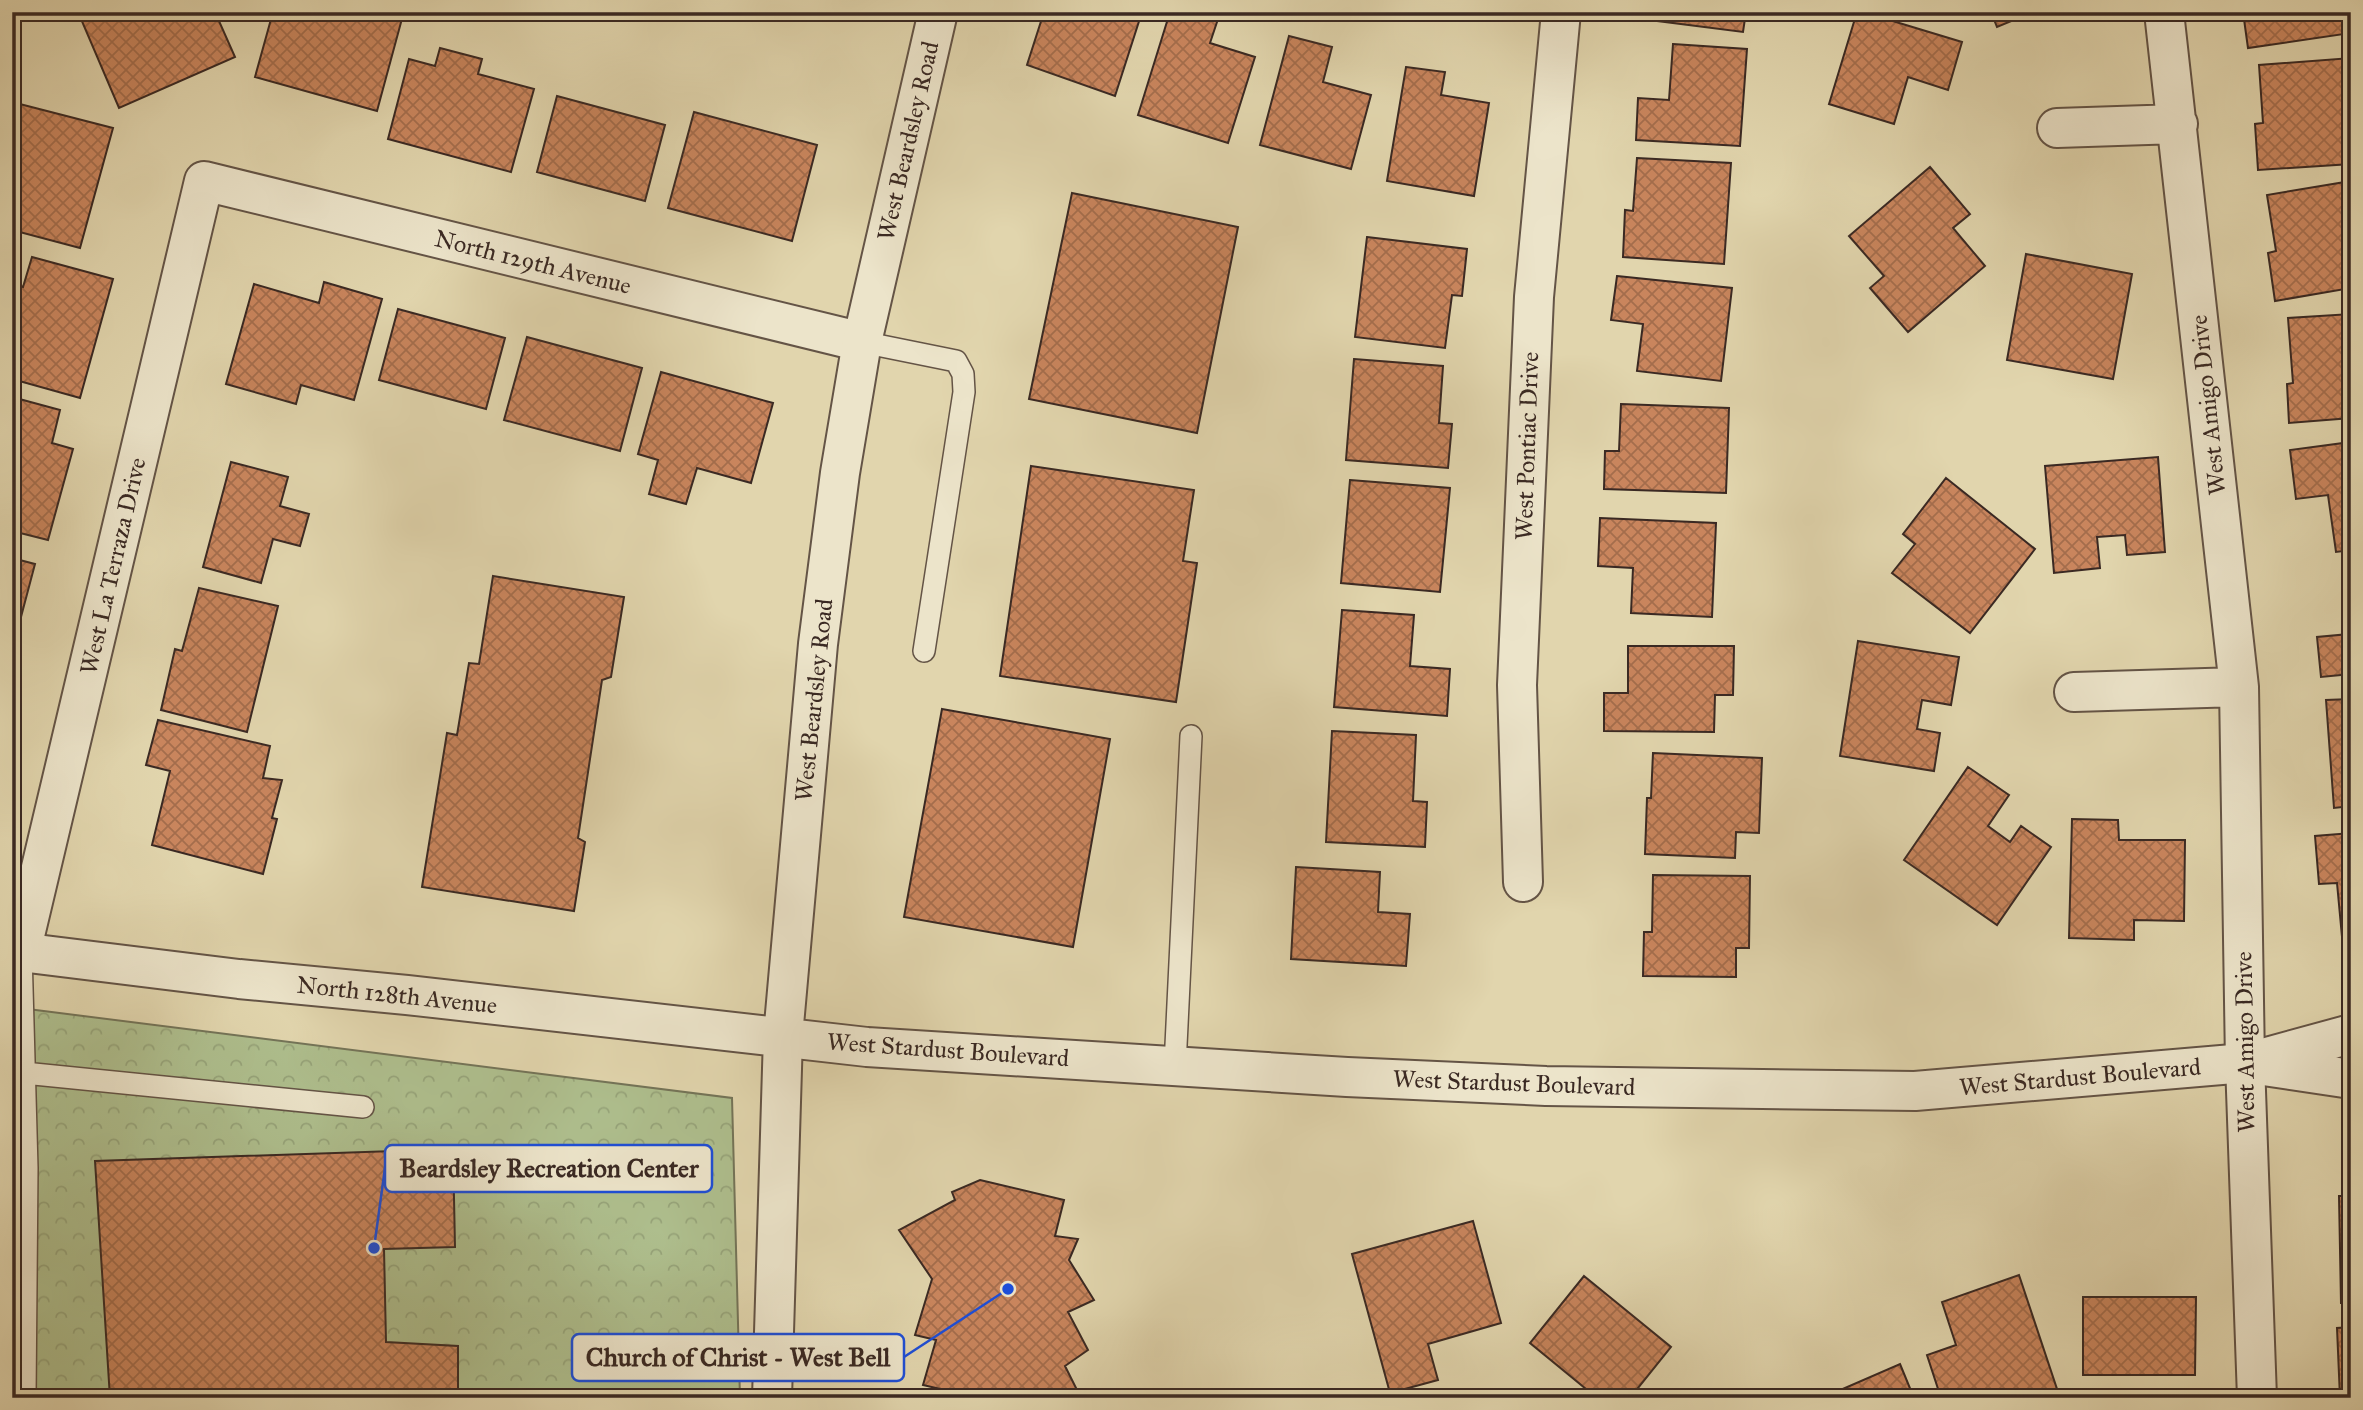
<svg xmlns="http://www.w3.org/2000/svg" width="2363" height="1410" font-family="'IM FELL Great Primer',serif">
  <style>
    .park { fill: url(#park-crowns); stroke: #747458; stroke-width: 2 }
    .building { fill: url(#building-cross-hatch); stroke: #3a2923; stroke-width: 2 }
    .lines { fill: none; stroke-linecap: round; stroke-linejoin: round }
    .service-casing { stroke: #645446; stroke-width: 24 }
    .minor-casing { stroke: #645446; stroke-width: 42 }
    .tertiary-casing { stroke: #645446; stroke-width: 42 }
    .service { stroke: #ece4ca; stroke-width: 21 }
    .minor { stroke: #ece4ca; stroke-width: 38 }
    .tertiary { stroke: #ece4ca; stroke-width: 38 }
    .labels { text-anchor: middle; stroke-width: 7; stroke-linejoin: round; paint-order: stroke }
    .street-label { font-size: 24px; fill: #3a2923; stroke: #ece4ca }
    .leader { fill: none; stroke: #1d4ed8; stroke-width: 2.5 }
    .callout-dot { fill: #1d4ed8; stroke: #ece4ca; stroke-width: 2.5 }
    .callout { fill: #ece4ca; stroke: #1d4ed8; stroke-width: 2.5 }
    .callout-label { font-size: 26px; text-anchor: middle; font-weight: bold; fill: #3a2923 }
  </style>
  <defs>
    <pattern id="park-crowns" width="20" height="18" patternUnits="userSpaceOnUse" patternTransform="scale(1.75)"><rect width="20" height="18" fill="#aebe8d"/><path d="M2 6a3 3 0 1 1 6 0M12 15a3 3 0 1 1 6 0" fill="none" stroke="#96a379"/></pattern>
    <pattern id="building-cross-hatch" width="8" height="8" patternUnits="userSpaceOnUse" patternTransform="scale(1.75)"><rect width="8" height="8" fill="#c9855d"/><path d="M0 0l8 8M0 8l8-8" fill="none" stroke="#a46d4c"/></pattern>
  </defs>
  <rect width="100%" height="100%" fill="#e1d5ad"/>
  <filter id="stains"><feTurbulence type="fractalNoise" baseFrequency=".00286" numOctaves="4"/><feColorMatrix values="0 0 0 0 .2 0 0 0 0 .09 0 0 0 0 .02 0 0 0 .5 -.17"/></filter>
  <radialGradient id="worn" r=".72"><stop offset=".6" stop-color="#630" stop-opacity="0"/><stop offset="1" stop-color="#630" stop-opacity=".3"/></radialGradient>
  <path class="park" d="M12 1007 732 1098 740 1398H12Z"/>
  <path class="building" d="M95 12H215L235 57 119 108 81 19Z
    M273 12H393L403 15 377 111 255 77Z
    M1044 12H1078L1094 16 1095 12H1142L1115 96 1027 65Z
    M1170 12 1220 13 1210 43 1255 57 1228 143 1138 115Z
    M1642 12H1746L1743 32 1642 19Z
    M1857 12H1863L1962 42 1948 90 1908 77 1894 124 1829 104Z
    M1991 12H2033L1997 27Z
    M2243 12H2351V33L2248 48Z
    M1289 36 1332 47 1323 82 1371 95 1351 169 1260 145Z
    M1673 44 1747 49 1740 146 1636 140 1638 98 1669 100Z
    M440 48 482 59 478 74 534 89 511 172 388 139 409 59 435 66Z
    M2351 58V164L2258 170 2255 124 2263 123 2259 65Z
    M1406 67 1445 72 1441 95 1489 103 1474 196 1387 181Z
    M557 96 665 125 645 201 537 172Z
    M12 102 113 128 80 248 12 230V174L15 163H12Z
    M694 112 817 145 792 241 668 208Z
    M1637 158 1731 163 1724 264 1623 257 1625 210 1633 211Z
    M1930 167 1970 214 1953 228 1985 266 1908 332 1870 288 1884 276 1849 236Z
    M2351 181V288L2275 301 2268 253 2276 251 2267 195Z
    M1072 193 1238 227 1197 433 1029 399Z
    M1367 237 1467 249 1462 296 1452 295 1445 348 1355 337Z
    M2026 254 2132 274 2113 379 2007 360Z
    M32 257 113 279 80 398 12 379V344L20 315 12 313V284L23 287Z
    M1617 276 1732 288 1721 381 1637 371 1643 324 1611 320Z
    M324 282 382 299 354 400 301 385 296 404 226 384 254 284 319 303Z
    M398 309 505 338 486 409 379 380Z
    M2351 314V418L2289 423 2287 384 2293 383 2288 318Z
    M527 337 642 368 620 451 504 420Z
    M1354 359 1443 366 1439 423 1452 424 1448 468 1346 460Z
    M661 372 773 403 751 483 697 468 686 504 649 494 658 460 638 454Z
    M12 397 60 410 52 443 73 449 48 540 12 531Z
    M1621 404 1729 408 1726 493 1604 489 1605 451H1619Z
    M2351 442V550L2336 552 2328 495 2296 499 2290 450Z
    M2158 457 2165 552 2127 555 2125 535 2097 537 2100 568 2054 573 2045 466Z
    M231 462 288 477 280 506 309 514 300 546 273 539 261 583 203 567Z
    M1031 466 1194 490 1183 561 1197 563 1176 702 1000 676Z
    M1946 478 2035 549 1970 633 1892 573 1915 544 1903 534Z
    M1350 480 1450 488 1440 592 1341 583Z
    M1600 518 1716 523 1712 617 1631 613 1633 568 1598 566Z
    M12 558 35 564 12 651Z
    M2351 575V674L2321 677 2317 637 2349 634 2343 576Z
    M493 576 624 597 611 677 602 680 578 838 585 842 574 911 422 887 447 733 457 735 469 663 479 664Z
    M199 588 278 606 247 732 161 710 175 649 182 651Z
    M1342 610 1414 615 1410 666 1450 669 1447 716 1334 707Z
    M1858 641 1959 657 1951 705 1922 700 1917 729 1940 733 1934 771 1840 756Z
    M1628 646H1734L1733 695H1715L1714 732 1604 731V693H1628Z
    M2351 699V806L2334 808 2326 700Z
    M942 709 1110 739 1073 947 904 917Z
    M158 720 270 746 263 778 282 780 272 818 277 819 263 874 152 845 170 771 146 765Z
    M1332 731 1416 735 1413 801 1427 802 1425 847 1326 842Z
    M1653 753 1762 758 1759 833 1736 832 1735 858 1645 854 1647 798H1651Z
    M1968 767 2009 795 1988 826 2010 842 2021 826 2051 847 1997 925 1904 860Z
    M2072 819 2118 820 2119 840H2185L2184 921 2134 920V940L2069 938Z
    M2351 833V936L2342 937 2337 883 2319 884 2315 836Z
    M1296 867 1380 872 1378 912 1410 914 1406 966 1291 959Z
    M1653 875 1750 876 1749 948H1736V977L1643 976 1644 932H1652Z
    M453 1149 455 1247 384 1249 386 1342 458 1346V1398H110L95 1161Z
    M980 1180 1064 1200 1055 1236 1078 1239 1069 1260 1094 1300 1068 1312 1088 1350 1065 1366 1080 1396 1077 1398H1024L1020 1392 1012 1398H979L923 1385 936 1340 915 1335 932 1279 899 1230 955 1200 952 1192Z
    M2339 1196H2351V1303H2341Z
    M1473 1221 1501 1323 1428 1344 1438 1380 1390 1393 1352 1254Z
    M2019 1275 2058 1392 2041 1398H1941L1927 1355 1956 1345 1942 1302Z
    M1584 1276 1671 1347 1630 1398H1597L1530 1343Z
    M2083 1297H2196L2195 1375H2083Z
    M2351 1327V1398H2340L2337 1328Z
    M1900 1364 1914 1398H1822Z"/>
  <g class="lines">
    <g class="service-casing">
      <path id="service" d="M862 342 956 361 963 374 964 392 924 651
        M21 952 27 1168 25 1398
        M1175 1066 1191 736
        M24 1073 363 1107"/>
    </g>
    <g class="minor-casing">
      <path id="minor" d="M2164 12 2239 687 2245 1063 2257 1398
        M2057 128 2178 124
        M2074 692 2239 687
        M1523 882 1517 685 1534 297 1561 12
        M21 952 204 181 862 342"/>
    </g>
    <g class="tertiary-casing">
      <path id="tertiary" d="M12 951 239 979 407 995 867 1047 1347 1077 1546 1086 1915 1091 2245 1063 2351 1034
        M2257 1065 2351 1079
        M772 1398 783 1036 818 644 840 473 862 342 938 12"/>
    </g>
    <use href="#service" class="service"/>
    <use href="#minor" class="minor"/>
    <use href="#tertiary" class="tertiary"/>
  </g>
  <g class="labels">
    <g class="street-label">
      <text transform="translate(908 141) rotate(-77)" y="8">West Beardsley Road</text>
      <text transform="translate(533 262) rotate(14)" y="8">North 129th Avenue</text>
      <text transform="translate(2208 405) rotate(-96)" y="8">West Amigo Drive</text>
      <text transform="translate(1527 446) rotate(-88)" y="8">West Pontiac Drive</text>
      <text transform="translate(113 566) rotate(-77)" y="8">West La Terraza Drive</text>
      <text transform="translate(814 700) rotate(-84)" y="8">West Beardsley Road</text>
      <text transform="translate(397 995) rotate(6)" y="8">North 128th Avenue</text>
      <text transform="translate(2245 1042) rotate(-91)" y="8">West Amigo Drive</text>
      <text transform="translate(948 1050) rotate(4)" y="8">West Stardust Boulevard</text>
      <text transform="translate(2080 1077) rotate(-5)" y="8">West Stardust Boulevard</text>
      <text transform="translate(1514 1083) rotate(2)" y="8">West Stardust Boulevard</text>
    </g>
  </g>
  <path class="leader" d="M374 1248L385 1168M1008 1289L904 1357"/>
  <g class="callout-dot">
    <circle cx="374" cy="1248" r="7"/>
    <circle cx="1008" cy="1289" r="7"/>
  </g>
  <g class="callout">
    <rect x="385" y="1145" width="327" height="47" rx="7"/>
    <rect x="572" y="1334" width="332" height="47" rx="7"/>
  </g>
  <g class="callout-label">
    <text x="549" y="1177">Beardsley Recreation Center</text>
    <text x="738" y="1366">Church of Christ - West Bell</text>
  </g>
  <rect width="2363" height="1410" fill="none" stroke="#e1d5ad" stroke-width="42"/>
  <rect x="14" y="14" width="2335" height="1382" fill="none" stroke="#3a2923" stroke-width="3.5"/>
  <rect x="21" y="21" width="2321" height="1368" fill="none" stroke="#3a2923" stroke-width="2"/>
  <rect width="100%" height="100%" filter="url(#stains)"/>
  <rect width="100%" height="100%" fill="url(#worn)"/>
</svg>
